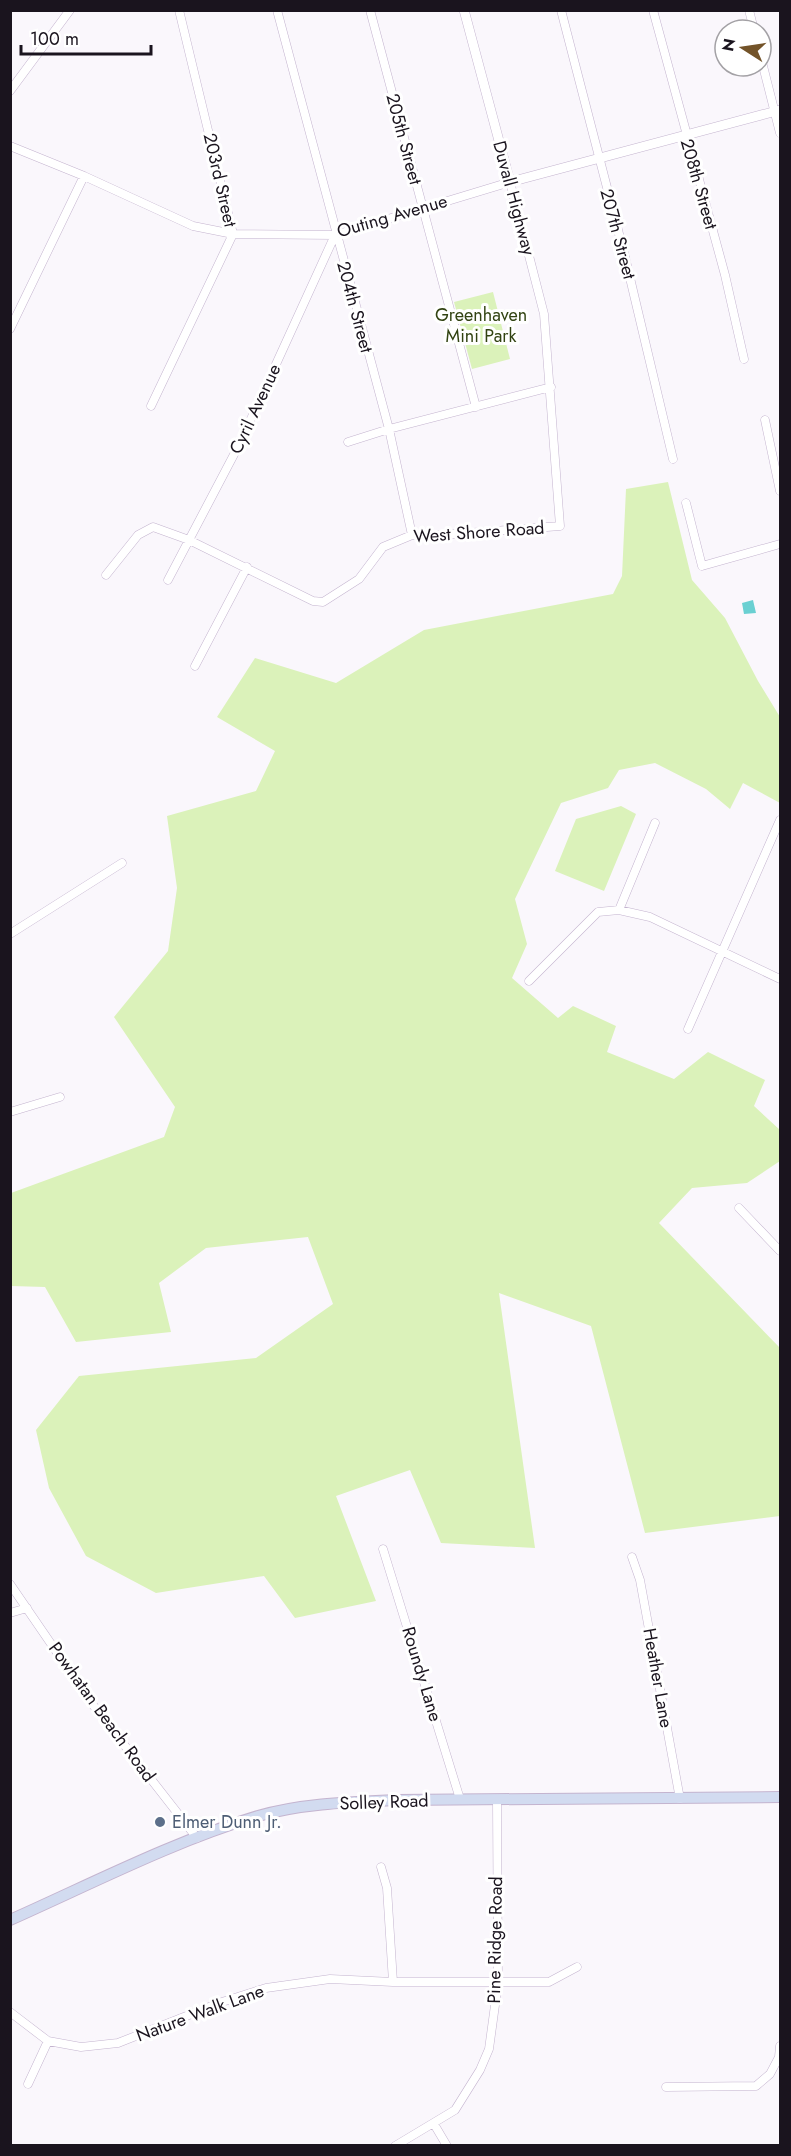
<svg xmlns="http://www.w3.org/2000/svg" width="791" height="2156" font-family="Jost,sans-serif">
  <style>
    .green { fill: #dbf2ba }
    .water { fill: #6ad0d2 }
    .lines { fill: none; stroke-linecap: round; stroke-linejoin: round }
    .minor-casing { stroke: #c4b4cf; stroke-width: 9 }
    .tertiary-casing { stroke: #c4b4cf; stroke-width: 10 }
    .secondary-casing { stroke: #c4b4cf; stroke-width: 12 }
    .minor { stroke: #fff; stroke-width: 8 }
    .tertiary { stroke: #fff; stroke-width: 9 }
    .secondary { stroke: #d2dbf0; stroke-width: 10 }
    .service-dot { fill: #5c6f8a; stroke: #fff; stroke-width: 2 }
    .labels { text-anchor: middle; stroke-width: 6; stroke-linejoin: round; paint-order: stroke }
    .street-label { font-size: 18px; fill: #1a141e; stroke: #fff }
    .park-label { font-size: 18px; fill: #324312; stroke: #fff }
    .service-label { font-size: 18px; fill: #4e5e75; stroke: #fff; text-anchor: start }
  </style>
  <rect width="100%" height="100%" fill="#faf7fc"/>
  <path class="green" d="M493 292 510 359 472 369 454 302Z
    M668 482 692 580 725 618 758 681 780 717V803L743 783 730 809 706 789 655 763 619 770 608 788 561 803 515 899 527 944 512 978 558 1018 573 1006 616 1026 607 1052 674 1079 708 1052 765 1080 754 1106 780 1130V1161L747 1183 692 1188 659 1223 780 1348V1516L645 1533 591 1326 499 1293 535 1548 441 1543 410 1470 336 1496 376 1601 295 1618 264 1576 156 1593 86 1556 49 1488 36 1430 79 1376 256 1358 333 1304 308 1237 206 1248 159 1283 171 1332 76 1342 45 1287 11 1286V1193L164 1137 175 1107 114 1017 168 951 177 888 167 816 256 791 275 751 217 717 255 658 336 683 424 630 613 594 622 576 626 489Z
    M621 806 636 814 604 891 555 871 576 819Z"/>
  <path class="water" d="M753 600 756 613 744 614 742 603Z"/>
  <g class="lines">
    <g class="minor-casing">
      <path id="minor" d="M277 10 389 429 412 535
        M370 10 476 407
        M561 10 625 257 673 459
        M653 10 725 275 744 359
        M749 10 754 30
        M761 58 780 133
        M10 91 70 10
        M10 146 84 176 193 226 233 234 335 235 510 182 544 314 560 526 428 536 412 535 383 547 359 579 323 602 313 601 189 540 153 527 138 535 106 575
        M10 329 84 176
        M151 406 233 234 179 10
        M765 420 780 491
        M348 442 389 429 551 387
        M686 503 702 566 780 544
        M168 580 240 443 335 235
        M195 666 247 567
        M619 910 655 823
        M10 934 122 863
        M529 981 598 912 619 910 650 917 780 979
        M688 1029 780 820
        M10 1112 60 1097
        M739 1208 780 1251
        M383 1549 460 1799
        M632 1557 640 1580 680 1799
        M10 1584 93 1705 197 1838
        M10 1613 27 1608
        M381 1867 387 1888 393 1982
        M10 2012 48 2041 81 2047 118 2043 222 2002 266 1988 330 1979 393 1982H549L577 1967
        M28 2084 48 2041
        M666 2087 756 2086 770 2074 779 2057 780 2046
        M434 2124 447 2146
        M395 2146 455 2110 480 2070 489 2049 498 1983 497 1799"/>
    </g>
    <g class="tertiary-casing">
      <path id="tertiary" d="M464 10 510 182 780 110"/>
    </g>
    <g class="secondary-casing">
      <path id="secondary" d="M10 1920C91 1884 174 1841 258 1816 303 1803 352 1802 398 1800L780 1797"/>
    </g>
    <use href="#minor" class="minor"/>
    <use href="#tertiary" class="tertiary"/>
    <use href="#secondary" class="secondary"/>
  </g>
  <circle class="service-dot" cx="160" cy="1822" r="6"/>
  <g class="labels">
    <g class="street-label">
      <text transform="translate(404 139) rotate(75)" y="6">205th Street</text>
      <text transform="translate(220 180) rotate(77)" y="6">203rd Street</text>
      <text transform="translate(699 184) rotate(74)" y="6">208th Street</text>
      <text transform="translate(514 198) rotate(75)" y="6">Duvall Highway</text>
      <text transform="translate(392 216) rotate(-16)" y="6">Outing Avenue</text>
      <text transform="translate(618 234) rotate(75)" y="6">207th Street</text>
      <text transform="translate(355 307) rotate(75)" y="6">204th Street</text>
      <text transform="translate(255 409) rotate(-65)" y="6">Cyril Avenue</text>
      <text transform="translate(479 532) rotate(-4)" y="6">West Shore Road</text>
      <text transform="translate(422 1674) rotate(73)" y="6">Roundy Lane</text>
      <text transform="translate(658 1678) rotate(80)" y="6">Heather Lane</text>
      <text transform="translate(102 1712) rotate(54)" y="6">Powhatan Beach Road</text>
      <text transform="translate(384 1802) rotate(-2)" y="6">Solley Road</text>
      <text transform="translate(495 1940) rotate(-89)" y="6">Pine Ridge Road</text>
      <text transform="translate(200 2013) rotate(-20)" y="6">Nature Walk Lane</text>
    </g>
    <g class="park-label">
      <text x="481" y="321">Greenhaven<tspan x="481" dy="21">Mini Park</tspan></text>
    </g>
    <g class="service-label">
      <text x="172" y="1828">Elmer Dunn Jr.</text>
    </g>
  </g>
  <rect width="791" height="2156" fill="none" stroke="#1a141e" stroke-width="24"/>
  <g transform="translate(743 48) rotate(282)"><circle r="28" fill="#ffffff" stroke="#a3a1a5" stroke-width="1.5"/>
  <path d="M0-4.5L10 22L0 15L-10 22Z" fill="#735329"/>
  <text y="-9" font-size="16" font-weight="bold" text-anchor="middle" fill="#1a141e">N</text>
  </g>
  <path d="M21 45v9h130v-9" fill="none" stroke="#1a141e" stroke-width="3"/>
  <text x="30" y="45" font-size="18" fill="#1a141e" stroke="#ffffff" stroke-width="4.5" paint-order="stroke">100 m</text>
</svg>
